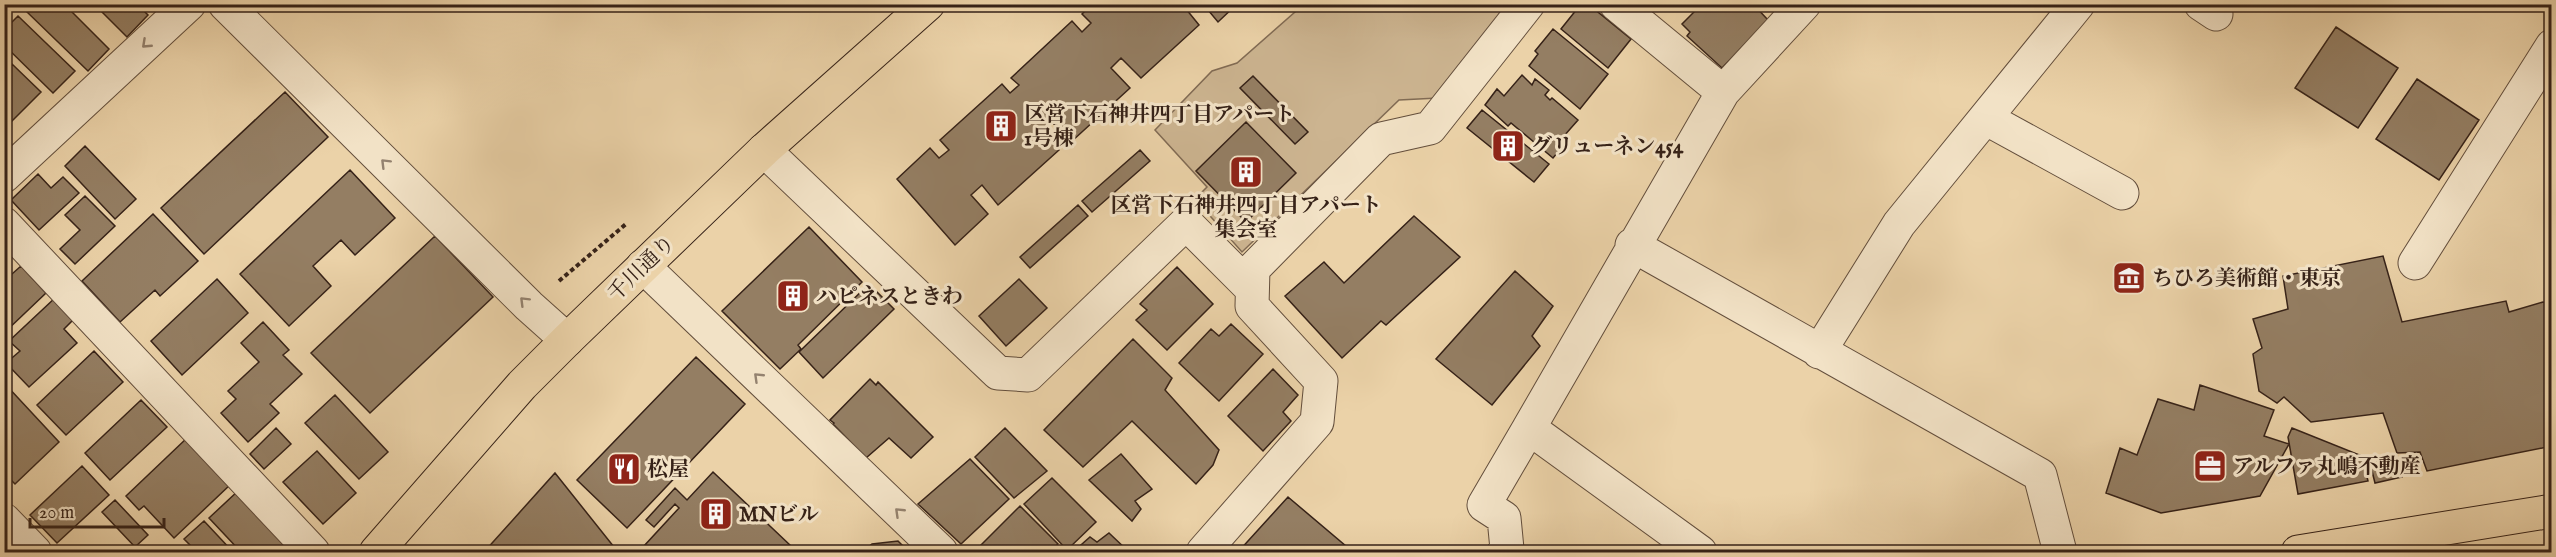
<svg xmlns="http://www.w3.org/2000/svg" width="2556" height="557" font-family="'IM FELL English','Noto Serif JP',serif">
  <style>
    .green { fill: #ccb490; stroke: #816b54; stroke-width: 1.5 }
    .building { fill: #947e63; stroke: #362218; stroke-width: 1.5 }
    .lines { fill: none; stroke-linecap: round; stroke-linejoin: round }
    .minor-casing { stroke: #634e3c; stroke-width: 35 }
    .major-casing { stroke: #362218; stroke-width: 35 }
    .path { stroke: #362218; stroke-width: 4; stroke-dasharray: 4.5 3; stroke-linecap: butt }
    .minor { stroke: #f2e2c6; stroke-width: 33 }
    .major { stroke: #ebd2a8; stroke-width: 33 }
    .oneway { stroke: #94826f }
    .labels { text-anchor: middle; stroke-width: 6; stroke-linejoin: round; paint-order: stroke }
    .poi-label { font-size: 21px; font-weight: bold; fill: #362218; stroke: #f2e2c6; text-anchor: start }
    .street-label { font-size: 21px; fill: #362218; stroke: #f2e2c6 }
  </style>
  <rect width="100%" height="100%" fill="#ebd2a8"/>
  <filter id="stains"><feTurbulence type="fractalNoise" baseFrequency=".00333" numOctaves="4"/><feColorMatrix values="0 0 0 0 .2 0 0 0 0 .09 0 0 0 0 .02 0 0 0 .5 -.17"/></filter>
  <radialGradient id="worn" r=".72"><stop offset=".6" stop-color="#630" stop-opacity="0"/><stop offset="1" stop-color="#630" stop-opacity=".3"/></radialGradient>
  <path class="green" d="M1303 5H1513L1438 98 1399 100 1242 252 1195 199 1207 187 1155 130 1212 71 1237 63Z"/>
  <path class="building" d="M34 4H64L109 49 88 71 27 12Z
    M94 4H137L148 15 127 37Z
    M1092 4H1182L1199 25 1141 78 1121 58 1111 68 1130 88 1071 142 1051 121 1041 131 1059 150 998 205 982 185 971 195 988 214 955 245 897 179 930 148 939 158 949 150 940 140 1002 84 1010 93 1019 85 1011 78 1072 21 1082 32 1091 23 1082 14Z
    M1203 4H1237L1218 22Z
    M1581 4H1588L1631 39 1608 68 1561 29Z
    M1697 4H1753L1768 20 1722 68 1687 36 1690 32 1682 24 1699 7Z
    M18 16 75 71 53 93 4 45V30Z
    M2336 27 2398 68 2358 128 2295 88Z
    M1553 29 1608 74 1580 109 1529 66 1538 54 1535 51Z
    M12 64 41 92 4 129V72Z
    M1522 75 1532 85 1535 79 1549 90 1545 95 1550 100 1552 98 1578 120 1563 137 1568 140 1553 158 1511 123 1508 126 1485 105 1497 89 1504 96Z
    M1253 76 1308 132 1295 144 1240 88Z
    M2417 79 2479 120 2439 180 2376 139Z
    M285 92 328 137 204 254 161 208Z
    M1482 110 1549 164 1534 182 1467 128Z
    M1246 122 1296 173 1246 222 1196 171Z
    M85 146 136 199 115 219 65 166Z
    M1140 150 1150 161 1092 212 1082 201Z
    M350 170 395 218 355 255 341 240 313 266 331 286 289 326 240 274Z
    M38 174 51 188 63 177 79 193 39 230 11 200Z
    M85 196 115 226 75 264 60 249 80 230 65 215Z
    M1078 205 1088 216 1030 268 1020 257Z
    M153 214 198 261 160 296 155 290 120 322 82 281Z
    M1414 216 1460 257 1386 325 1381 321 1342 358 1285 296 1324 262 1344 283Z
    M809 227 862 282 798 345 801 349 780 369 722 311Z
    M435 236 493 297 370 413 311 353Z
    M2383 256 2402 322 2506 301 2509 312 2543 302 2552 304V446L2427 471 2420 452 2397 453 2383 413 2311 422 2284 397 2277 403 2259 391 2253 354 2262 348 2253 319 2288 309 2283 276Z
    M21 266 46 293 4 333V281Z
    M1177 267 1213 304 1167 350 1136 320 1147 310 1140 304Z
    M1515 271 1553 306 1532 336 1540 346 1492 405 1436 359Z
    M217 279 248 313 182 375 151 341Z
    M1019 279 1047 308 1006 346 979 316Z
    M869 284 894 309 823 378 799 352Z
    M56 297 76 317 64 329 77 343 29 387 6 363 20 351 9 341Z
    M263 322 289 350 283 355 302 374 270 404 279 413 248 442 221 413 236 399 228 391 259 362 241 343Z
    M1231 324 1263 354 1219 401 1179 363 1211 329 1219 336Z
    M1133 339 1172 378 1165 390 1219 450 1213 465 1196 484 1132 421 1083 467 1044 430Z
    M94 351 123 382 66 435 37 405Z
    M696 357 745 404 627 528 577 480Z
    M1273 369 1298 395 1283 412 1291 421 1263 451 1228 416Z
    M870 379 876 385 878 382 933 437 911 458 889 438 866 458 833 424 834 423 830 420Z
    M6 385 59 442 15 484 4 473Z
    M2200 385 2274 410 2264 436 2289 444 2260 496 2161 513 2106 493 2120 448 2137 455 2158 399 2194 410Z
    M335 395 388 452 359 479 305 423Z
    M141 400 167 427 110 480 85 453Z
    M276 428 291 444 264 469 250 454Z
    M1005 428 1047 471 1014 498 975 457Z
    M2292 428 2362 456 2368 481 2298 494 2288 437Z
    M188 437 232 483 174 538 144 506 139 510 126 496Z
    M317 451 356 493 323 524 283 482Z
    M1121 454 1152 489 1135 501 1141 509 1132 521 1089 480Z
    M2396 454 2402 477 2375 483 2369 459Z
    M970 459 1009 499 961 544 918 504Z
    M82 466 109 495 57 543 30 515Z
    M713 472 791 546 785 552H652L644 546 679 508 675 504 654 527 646 520 675 488 687 500Z
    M555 473 618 552H484Z
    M1052 478 1096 522 1067 550 1024 504Z
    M239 490 299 552H241L209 518Z
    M1288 497 1353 552H1238Z
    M115 500 148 535 135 547 102 512Z
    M1020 506 1058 544 1049 552H974Z
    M204 521 233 552H197L184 539Z
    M1109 533 1129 552H1073L1090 537 1097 542Z
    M898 541 909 552H862L872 544Z"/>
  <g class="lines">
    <g class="minor-casing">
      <path id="minor" d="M225 4 529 306 567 340
        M1616 4 1723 92
        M2201 4 2216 14
        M1987 119 2122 193
        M764 150 998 373 1028 375 1186 223 1252 289
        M4 176 189 4
        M4 224 313 552
        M1632 245 2040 475 2060 552
        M2415 263 2552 46
        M643 266 941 552
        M1819 352 1899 224 2078 4
        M4 520 35 552
        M1203 552 1317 422 1321 381 1252 306 1253 269 1381 139 1430 128 1528 4
        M1504 552 1507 549 1504 518 1484 505 1529 428
        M1700 552 1529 428 1723 92 1804 4"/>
    </g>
    <g class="major-casing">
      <path id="major" d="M376 552 522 385 567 340 764 150 928 4
        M2298 552 2552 511"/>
    </g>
    <path class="path" d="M559 281 626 224"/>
    <use href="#minor" class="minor"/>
    <use href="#major" class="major"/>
  </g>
  <defs><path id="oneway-chevron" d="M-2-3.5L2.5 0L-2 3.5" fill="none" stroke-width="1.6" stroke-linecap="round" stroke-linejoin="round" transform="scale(1.5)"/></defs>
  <g class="oneway">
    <use href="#oneway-chevron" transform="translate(146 44) rotate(137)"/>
    <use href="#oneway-chevron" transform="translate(385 163) rotate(-135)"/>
    <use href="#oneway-chevron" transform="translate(524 301) rotate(-135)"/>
    <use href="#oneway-chevron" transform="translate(758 377) rotate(-136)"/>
    <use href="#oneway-chevron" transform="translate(899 512) rotate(-136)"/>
  </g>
  <defs>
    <g id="building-square" transform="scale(1.725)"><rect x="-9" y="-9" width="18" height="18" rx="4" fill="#8f2418" stroke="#f2e2c6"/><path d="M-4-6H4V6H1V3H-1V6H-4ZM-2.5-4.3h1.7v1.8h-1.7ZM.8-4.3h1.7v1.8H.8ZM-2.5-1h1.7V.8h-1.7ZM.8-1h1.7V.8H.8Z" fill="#fff"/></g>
    <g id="museum-square" transform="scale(1.725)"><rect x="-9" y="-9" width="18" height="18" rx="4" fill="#8f2418" stroke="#f2e2c6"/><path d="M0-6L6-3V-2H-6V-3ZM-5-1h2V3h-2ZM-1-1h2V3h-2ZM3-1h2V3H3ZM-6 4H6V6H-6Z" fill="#fff"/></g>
    <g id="office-square" transform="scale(1.725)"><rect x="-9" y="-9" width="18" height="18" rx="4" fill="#8f2418" stroke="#f2e2c6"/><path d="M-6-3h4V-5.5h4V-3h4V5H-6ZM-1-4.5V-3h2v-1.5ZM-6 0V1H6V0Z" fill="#fff"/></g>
    <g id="restaurant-square" transform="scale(1.725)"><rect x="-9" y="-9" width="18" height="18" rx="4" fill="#8f2418" stroke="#f2e2c6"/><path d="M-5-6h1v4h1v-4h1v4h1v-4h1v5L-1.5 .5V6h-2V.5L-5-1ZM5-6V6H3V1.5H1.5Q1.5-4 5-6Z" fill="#fff"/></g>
  </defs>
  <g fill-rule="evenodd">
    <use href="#building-square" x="1001" y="126"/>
    <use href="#building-square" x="1508" y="146"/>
    <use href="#building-square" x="1246" y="172"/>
    <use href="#museum-square" x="2129" y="278"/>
    <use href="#building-square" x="793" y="296"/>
    <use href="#office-square" x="2210" y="466"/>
    <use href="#restaurant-square" x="624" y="469"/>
    <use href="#building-square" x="716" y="514"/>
  </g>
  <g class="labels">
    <g class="poi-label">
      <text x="1024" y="121">区営下石神井四丁目アパート<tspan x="1024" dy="24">1号棟</tspan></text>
      <text x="1531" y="153">グリューネン454</text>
      <text x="1246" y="212" text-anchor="middle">区営下石神井四丁目アパート<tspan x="1246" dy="24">集会室</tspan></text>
      <text x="2152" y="285">ちひろ美術館・東京</text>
      <text x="816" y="303">ハピネスときわ</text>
      <text x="2233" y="473">アルファ丸嶋不動産</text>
      <text x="647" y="476">松屋</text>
      <text x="739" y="521">MNビル</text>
    </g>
    <g class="street-label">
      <text transform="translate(641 268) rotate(-44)" y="7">千川通り</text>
    </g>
  </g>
  <rect width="2556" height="557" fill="none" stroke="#ebd2a8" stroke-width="24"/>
  <rect x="6" y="6" width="2544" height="545" fill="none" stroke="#362218" stroke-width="3"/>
  <rect x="12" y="12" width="2532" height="533" fill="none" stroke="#362218" stroke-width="1.5"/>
  <path d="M30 518v9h134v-9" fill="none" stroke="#362218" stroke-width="3"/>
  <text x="39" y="518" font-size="18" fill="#362218" stroke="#f2e2c6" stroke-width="4.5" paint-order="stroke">20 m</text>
  <rect width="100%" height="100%" filter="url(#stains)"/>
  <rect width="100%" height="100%" fill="url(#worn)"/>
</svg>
